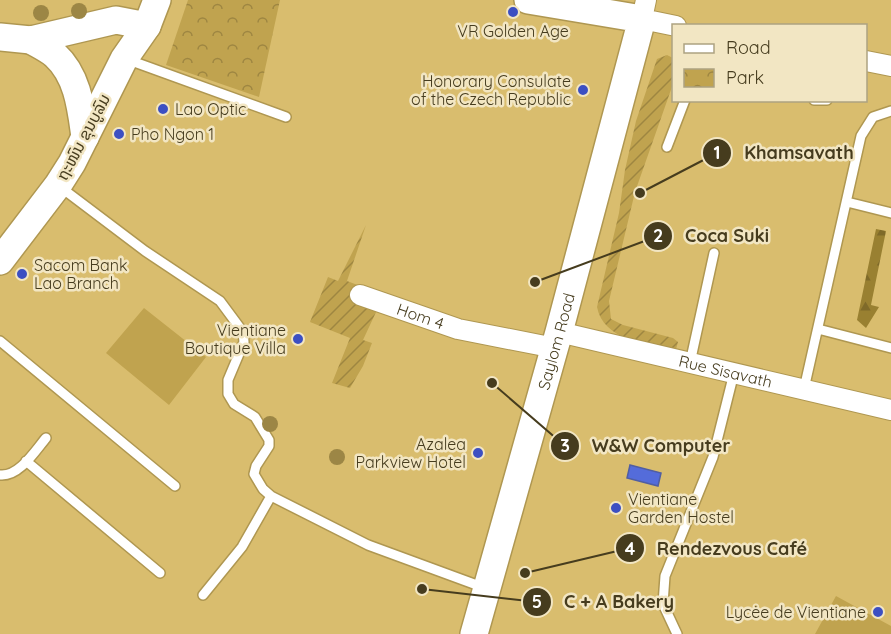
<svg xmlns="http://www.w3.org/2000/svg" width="891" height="634" font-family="Quicksand,'Noto Sans Lao',sans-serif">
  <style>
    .built { fill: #d9bd6e; fill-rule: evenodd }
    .grass { fill: #c0a34f }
    .forest { fill: url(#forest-firs) }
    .park { fill: url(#park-crowns) }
    .garden { fill: url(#garden-furrows) }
    .water { fill: #546cda; stroke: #505ea2; stroke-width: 1.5 }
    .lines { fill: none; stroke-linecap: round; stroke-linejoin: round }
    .lane-casing { stroke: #af9751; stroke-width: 12 }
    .street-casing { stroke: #af9751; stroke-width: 22 }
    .secondary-casing { stroke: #af9751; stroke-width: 30 }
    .lane { stroke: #fff; stroke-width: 9 }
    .street { stroke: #fff; stroke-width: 20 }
    .secondary { stroke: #fff; stroke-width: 27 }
    .tree { fill: #9c8645 }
    .poi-dot { fill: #3c4fc2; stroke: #f2e6c3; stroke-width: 2 }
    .labels { text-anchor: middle; stroke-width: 5; stroke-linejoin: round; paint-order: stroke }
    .poi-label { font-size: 16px; fill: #463c1e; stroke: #f2e6c3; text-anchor: end }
    .street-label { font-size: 16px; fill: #463c1e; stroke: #f2e6c3 }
    .leader { fill: none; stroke: #463c1e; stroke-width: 2 }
    .callout-dot { fill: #463c1e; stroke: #f2e6c3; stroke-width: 2 }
    .mark-label { font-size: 18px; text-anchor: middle; font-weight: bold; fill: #fff }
    .callout-label { font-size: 18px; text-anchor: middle; font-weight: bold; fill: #463c1e; stroke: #f2e6c3; stroke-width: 5; stroke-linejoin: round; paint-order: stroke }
  </style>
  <defs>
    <pattern id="forest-firs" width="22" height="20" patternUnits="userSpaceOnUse" patternTransform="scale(1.5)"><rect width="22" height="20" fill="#998031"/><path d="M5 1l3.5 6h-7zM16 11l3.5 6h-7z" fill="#7f6a29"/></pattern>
    <pattern id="park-crowns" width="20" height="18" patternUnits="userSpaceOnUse" patternTransform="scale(1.5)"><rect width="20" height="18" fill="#c0a34f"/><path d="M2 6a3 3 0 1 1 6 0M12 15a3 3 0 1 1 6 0" fill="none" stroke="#9e8641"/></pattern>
    <pattern id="garden-furrows" width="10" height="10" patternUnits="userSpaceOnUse" patternTransform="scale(1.5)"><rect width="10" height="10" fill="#c0a34f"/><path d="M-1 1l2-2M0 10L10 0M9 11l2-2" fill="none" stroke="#9e8641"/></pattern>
  </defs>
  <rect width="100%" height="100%" fill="#ddc47d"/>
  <path class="built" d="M0 0H891V634H0ZM674 26H866V100H674Z"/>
  <path class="grass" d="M144 308 206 357 169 405 106 353Z
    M836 596 891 626V634H815Z"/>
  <path class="forest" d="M876 229 886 231 871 305 879 307 866 328 857 320Z"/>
  <path class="park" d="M188 0H280L259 97 166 65Z"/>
  <path class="garden" d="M667 55 673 58V84L635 192 609 301 611 319 623 325 673 338 678 342 675 353C647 344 603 340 597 307L619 213 625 170 636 121 657 59Z
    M366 225 347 281 384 295 363 340 372 343 363 366 350 388 332 383 350 338 310 322 328 277 338 281Z"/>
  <path class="water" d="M630 465 661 473 658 486 627 478Z"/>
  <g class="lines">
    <g class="lane-casing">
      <path id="lane" d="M126 59 286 117
        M814 100H827
        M667 147 685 100
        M59 186 145 251 220 301 243 332 244 342 228 380V394L234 404 255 417 269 440V446L256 466 254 474 263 489 271 496 368 545 485 588
        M847 202 891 213
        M818 329 891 348
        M0 341 175 486
        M690 363 714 253
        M804 389 861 136 873 117 891 111
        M26 461 160 573
        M0 475C19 477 35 451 46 438
        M203 595 242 547 271 496
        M677 634 663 604 665 576 713 457 734 373"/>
    </g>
    <g class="street-casing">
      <g id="street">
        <path d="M646 0 642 19 676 26"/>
        <path d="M866 61 891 66"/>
        <path id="s1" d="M360 295 458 329 555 348"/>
        <path id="s2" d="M559 332 891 410"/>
      </g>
    </g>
    <g class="secondary-casing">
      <g id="secondary">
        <path d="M0 37 31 40 116 20 147 26"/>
        <path d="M31 40C39 45 48 49 55 55 78 76 81 108 85 137"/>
        <path d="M0 261 58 185 72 163 124 59 147 26 157 0"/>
        <path id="s3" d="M474 634 559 332 642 19 528 0"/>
      </g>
    </g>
    <use href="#lane" class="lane"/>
    <use href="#street" class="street"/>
    <use href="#secondary" class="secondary"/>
  </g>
  <g class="tree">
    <circle cx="79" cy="11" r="8"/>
    <circle cx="41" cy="13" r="8"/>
    <circle cx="270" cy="424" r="8"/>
    <circle cx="337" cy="457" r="8"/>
  </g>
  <g class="poi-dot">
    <circle cx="513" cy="12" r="6"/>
    <circle cx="583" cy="90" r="6"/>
    <circle cx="163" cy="109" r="6"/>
    <circle cx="119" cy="134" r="6"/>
    <circle cx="22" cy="274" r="6"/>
    <circle cx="298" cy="339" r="6"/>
    <circle cx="478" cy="453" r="6"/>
    <circle cx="616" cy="508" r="6"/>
    <circle cx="878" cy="612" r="6"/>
  </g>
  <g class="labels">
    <g class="poi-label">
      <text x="513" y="37" text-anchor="middle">VR Golden Age</text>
      <text x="571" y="87">Honorary Consulate<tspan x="571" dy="18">of the Czech Republic</tspan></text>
      <text x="175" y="115" text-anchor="start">Lao Optic</text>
      <text x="131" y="140" text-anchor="start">Pho Ngon 1</text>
      <text x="34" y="271" text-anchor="start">Sacom Bank<tspan x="34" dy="18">Lao Branch</tspan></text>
      <text x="286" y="336">Vientiane<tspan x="286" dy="18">Boutique Villa</tspan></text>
      <text x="466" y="450">Azalea<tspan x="466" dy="18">Parkview Hotel</tspan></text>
      <text x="628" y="505" text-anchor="start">Vientiane<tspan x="628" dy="18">Garden Hostel</tspan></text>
      <text x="866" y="618">Lycėe de Vientiane</text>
    </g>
    <g class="street-label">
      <text transform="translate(83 137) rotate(-62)" y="6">ຖະໜົນ ຂຸນບູລົມ</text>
      <text dy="6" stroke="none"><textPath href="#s1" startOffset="64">Hom 4</textPath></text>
      <text dy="6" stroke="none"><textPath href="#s3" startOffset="304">Saylom Road</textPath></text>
      <text dy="6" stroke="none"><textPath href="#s2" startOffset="171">Rue Sisavath</textPath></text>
    </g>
  </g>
  <path class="leader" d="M640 193L717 153M535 282L658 236M492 383L565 446M525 573L630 548M422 589L537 602"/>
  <g class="callout-dot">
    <circle cx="640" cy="193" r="6"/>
    <circle cx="535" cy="282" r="6"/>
    <circle cx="492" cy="383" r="6"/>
    <circle cx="525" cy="573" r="6"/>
    <circle cx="422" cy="589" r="6"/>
    <circle cx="717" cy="153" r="15"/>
    <circle cx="658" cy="236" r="15"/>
    <circle cx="565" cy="446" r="15"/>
    <circle cx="630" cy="548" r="15"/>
    <circle cx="537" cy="602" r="15"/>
  </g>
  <g class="mark-label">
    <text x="717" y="159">1</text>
    <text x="658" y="242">2</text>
    <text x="565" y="452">3</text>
    <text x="630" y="555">4</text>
    <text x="537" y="608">5</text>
  </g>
  <g class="callout-label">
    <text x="799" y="159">Khamsavath</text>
    <text x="727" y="242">Coca Suki</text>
    <text x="661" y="452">W&amp;W Computer</text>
    <text x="732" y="555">Rendezvous Café</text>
    <text x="619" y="608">C + A Bakery</text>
  </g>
  <rect x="672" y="24" width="195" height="78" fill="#f2e6c3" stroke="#ada281" stroke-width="1.5"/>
  <rect x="684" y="44" width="30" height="9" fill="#ffffff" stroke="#ada281" stroke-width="1.5"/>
  <text x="726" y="54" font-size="18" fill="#463c1e">Road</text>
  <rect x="684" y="69" width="30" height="18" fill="url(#park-crowns)" stroke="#ada281" stroke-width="1.5"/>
  <text x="726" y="84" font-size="18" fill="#463c1e">Park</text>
</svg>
